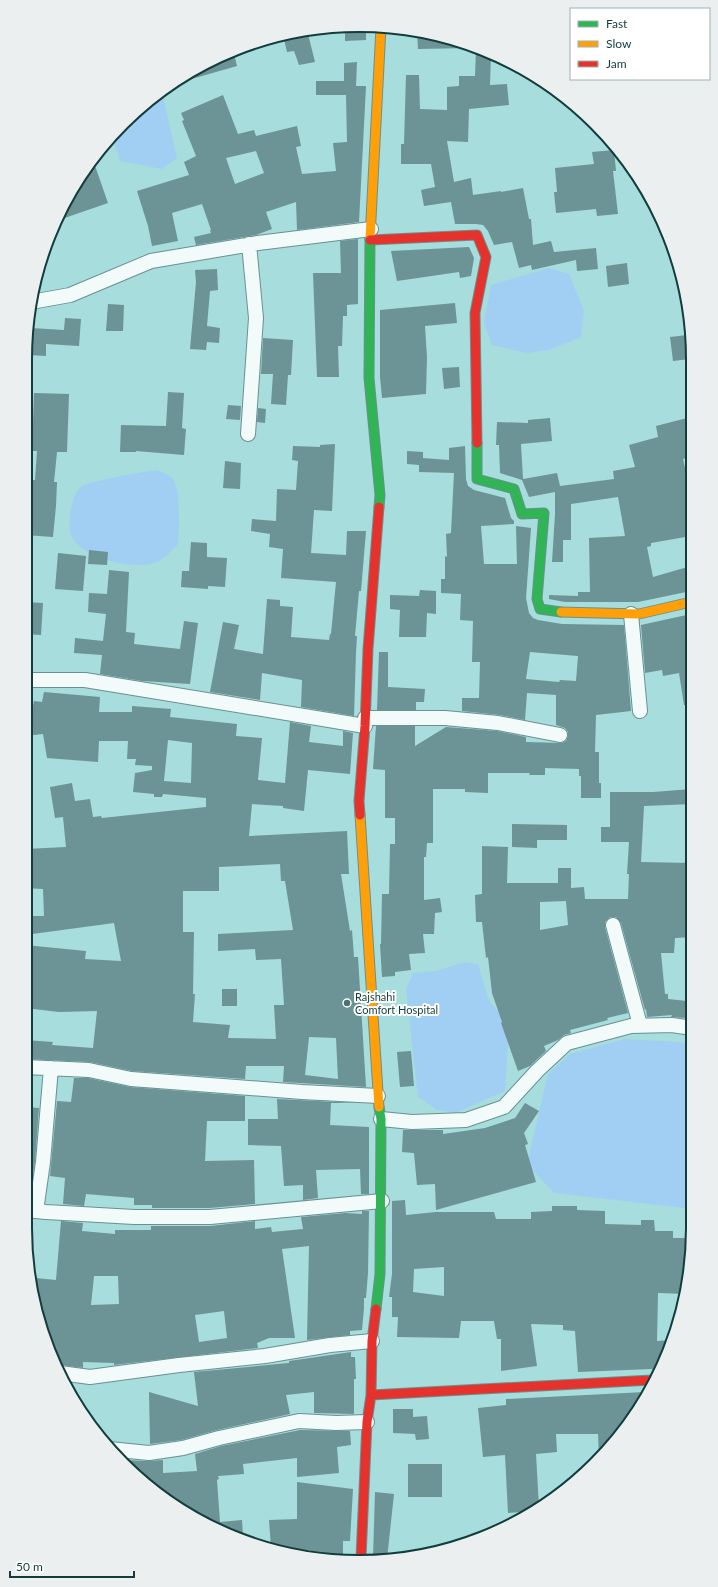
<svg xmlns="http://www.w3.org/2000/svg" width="718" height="1587" font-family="Lato,sans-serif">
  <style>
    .water { fill: #a1cff3 }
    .building { fill: #6c9395; fill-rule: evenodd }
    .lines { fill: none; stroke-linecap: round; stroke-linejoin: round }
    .street-casing { stroke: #699190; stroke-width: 16 }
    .fast-casing { stroke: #699190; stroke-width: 11 }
    .slow-casing { stroke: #699190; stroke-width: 11 }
    .jam-casing { stroke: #699190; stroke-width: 11 }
    .street { stroke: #f2fafa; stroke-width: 14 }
    .fast { stroke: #30b455; stroke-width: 9 }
    .slow { stroke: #ff9f0a; stroke-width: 9 }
    .jam { stroke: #e5322d; stroke-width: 9 }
    .poi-dot { fill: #467574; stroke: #fff; stroke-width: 1.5 }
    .labels { text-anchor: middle; stroke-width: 4; stroke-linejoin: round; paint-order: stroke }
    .poi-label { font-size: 11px; fill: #123d3c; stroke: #fff; text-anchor: start }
    .rim { fill: none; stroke: #123d3c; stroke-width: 2 }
  </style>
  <rect width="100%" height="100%" fill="#a7dddc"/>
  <path class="water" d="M177 80 179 88 162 92 177 158 162 169 120 161 112 136 123 123Z
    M549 268 569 274 584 311 581 337 549 350 527 353 492 345 484 323 491 285Z
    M156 470C162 472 169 474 173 479 181 489 179 530 178 544 171 551 165 559 155 563 132 570 75 558 70 531 69 525 70 516 71 510 73 501 74 492 82 486 85 484 90 483 94 482 114 477 135 473 156 470Z
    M465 962 478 964 489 1001 502 1016 508 1044 505 1091 455 1113 437 1110 418 1097 406 989 413 973 436 971Z
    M625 1039 692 1043 693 1209 554 1193 527 1164 548 1074 570 1054Z"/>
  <path class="building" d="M354 25 366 26V40L345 41V26Z
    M307 30 315 62 299 65 294 51 287 52 283 35Z
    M417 31H424L470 45V48L418 49Z
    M233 50 237 66 188 80 186 75Z
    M476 50H486L491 53 490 85 507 84 509 105 469 109 468 142 447 141 454 182 471 178 473 195 501 191V192L523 188 529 219H531L533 245 551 241 554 252 596 248 598 269 577 271 576 260 532 270 531 265 519 268 512 242 494 245 488 231 483 225 476 224H455L451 202 424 206 421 190 435 187 431 164H401V144H404L406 75H419L420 109 447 110V87L459 86V76H475Z
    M357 62 356 86H366L359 222 297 230 296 202 266 212 272 229 256 235 196 245 194 237 211 233 210 230H211L202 204 172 213 178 241 152 246 148 226 137 191 189 175 184 162 196 156 182 121 184 120 181 113 223 95 238 134 254 130 256 136 297 126 301 146 296 147 302 174 336 171 333 143 347 142 346 95H316V81H344V63ZM256 151 264 173 235 184 226 158Z
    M614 150 616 171H613L618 214 597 216 596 209 556 213 554 192H557L555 168 594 164 592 152Z
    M93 160 108 203 56 221 81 174Z
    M358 239V304L347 305V316H343L342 346H338L339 377H317L313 273H341L340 241Z
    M469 247 474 258 471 276 460 278 459 272 397 281 391 251Z
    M627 263 629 284 608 287 606 266Z
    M217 269 218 290 210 291 207 326 220 328 219 343 207 342 206 350 190 349 196 282 195 270Z
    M455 303 457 323 425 326 427 357 426 394 382 398 380 377V310Z
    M108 304 124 305 123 331H106Z
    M65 318 81 319 79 346 46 344V356L29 355 31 328 64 330Z
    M687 335 690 359 673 361 670 337Z
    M263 338 293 340 291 375H288L286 405 271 404 273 374H261Z
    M459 367 460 387 444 389 442 368Z
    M168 392 184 393 182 428 186 429 184 455 136 451V452H120L121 425 166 426Z
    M34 393 69 394 67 452H57L54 482H57L56 506 53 537 25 535V482H31L32 480H35L37 451H32Z
    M228 405 241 406 240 420 226 419Z
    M258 408 266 409 265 423 257 422Z
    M550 418 552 441 521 444 523 479 557 473 560 486 614 479 613 471 635 467 629 445 658 437 656 426 687 418 690 430 691 457 683 459 689 485 685 486 691 510V536L651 543V546L647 547 653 577 691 566V591L638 602H565L549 599V595L578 596V592H590L589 538 625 536 618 497 571 504V540H563V562H552L555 514V492L529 497 522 480 500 473 499 445H496L497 422 528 423V420Z
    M335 444 332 511 314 510 311 553 346 555 347 531H366L361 591H359L355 636H357L356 652 354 716 301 707 302 680 262 673 260 700 210 692 223 622 239 625 234 649 263 654 267 599 280 600V606L293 607 291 637 329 640 330 634H331L336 582 281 578 283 549 269 547 270 534 251 531 252 519 276 521 277 489 296 490 298 461 292 460 293 446 320 447V445Z
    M465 446 466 479 468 486 474 490 505 498 511 518 514 521V524L481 526 484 564H517L516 526 531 528 526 598 529 613 533 618 538 620 562 624 624 625 631 711 596 715 595 752H599V783H601V798H581V776H579V769L545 768V775H529L530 773H488V793L465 792V789H433V843H427L426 857H424V900L440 898 442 912 435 913 434 934H423L425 953 409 954 411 970 395 972V976L382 977 380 944H381L382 894H389L390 844H395V818H385V770L373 769 376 726H415V746L446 727 497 731 526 737V742L562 743 566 741 568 736V732L565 728 556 725V695L527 693 525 720 500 715 462 711V698H479L480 662H472L473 621 460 620 461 594 441 593V579H445V556L447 557 446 534 451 533 454 473 419 472V465L407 464V451L423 452V458L449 460V448ZM530 652 578 656 576 681 560 680 559 682 526 679Z
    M225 461 241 463 240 489 223 488Z
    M191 542 207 543V557L227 558 225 587 208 586V589L181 587 182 571H189Z
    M89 550 108 552 107 565 88 564Z
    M58 553 86 556 83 591 55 589Z
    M109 570 129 572 126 632 135 633 134 644 180 649 184 621 198 623 190 684 142 681 100 674 102 655 74 653 75 638 103 641 106 614 88 612 89 593 107 594Z
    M420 590 436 591V614L427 613 426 637H399L400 610 390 609V595L419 596Z
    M25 602 43 603 41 635 25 634Z
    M691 614V705H684L679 673 663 676 662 670 645 673 641 625Z
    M379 652H388V687L425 689 424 702H416V710H377Z
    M44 692 100 697 99 712H132V706L171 709 170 717 237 724 236 736 262 738 258 780 285 783 290 722 311 726 309 742 343 746V731L353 733 350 774 308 770 304 811 283 808V806L252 804 249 836 347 831 349 874H341L350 931 352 930 354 957H358L366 1087 283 1082 284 1066H246L245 1079 132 1071 90 1062 25 1059V1040L53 1042 52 1045 93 1048 97 1011 59 1012 25 1008V945L86 951 85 959 121 961 114 923 25 935V916H44L43 889 25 888V849L66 847 63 817 55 818 50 787 72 783 75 801 90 799 93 817 101 816 102 818 206 807V798L163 794 162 797H154V794L133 792 135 773 152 770V766L135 765 136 759H127L128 741H99L98 762 47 758 43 734 25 736V718L30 719 34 701 42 702ZM168 740 192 743 191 783 164 781ZM280 864 281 881H285L293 930 218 934V951L255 949 256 960 281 959 284 1005H274L276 1039 228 1038 230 1025 193 1022 195 994H193L194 932H183V891H219V867ZM309 1037 336 1038 338 1079 305 1075Z
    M692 789V804L644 806 641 862 692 863V937L675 938 674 953H661L665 994H668V999L687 1001 686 1018 671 1017 672 1015 647 1017 646 1009 645 1010 621 923 616 917H610L605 922V927L628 1013 607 1018 608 1020 570 1030 571 1033 564 1035 558 1040 544 1046 546 1051 530 1066 518 1071 501 1023 502 1022 492 993 488 957 486 958 482 922H476L475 895 482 894V846L508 847 507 883H558V868H571V888L584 887 585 899H628L629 874H627L629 842H601V827H610V792H653ZM566 901 568 925 540 930V902Z
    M512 824 567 825V840H537V848L512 847Z
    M222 989H237V1006H222Z
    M411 1051 414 1086 400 1087 397 1052Z
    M74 1078H88L130 1087 245 1096V1121H207L205 1161 254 1160 255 1204 210 1208H152V1205H134V1198L86 1194 84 1206 63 1204 65 1178 50 1176 57 1101 71 1102Z
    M277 1099 357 1103H331L330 1125 369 1127V1194H361L360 1169 316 1170 318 1198 303 1200V1185L284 1186 281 1146 248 1145V1119H278Z
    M525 1103 539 1111 524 1133 528 1144 525 1145 536 1182 436 1210 435 1184 417 1185 414 1153 402 1152 403 1130H443V1134L485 1128 515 1118Z
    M27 1107 39 1108 35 1161 29 1201 25 1200V1128Z
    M405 1200 406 1215 436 1212H494L496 1219H531V1212L552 1211V1206H577V1210L605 1211V1224L641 1225V1220H654L655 1231H673V1238H692L686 1294 658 1293 657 1341 672 1340 668 1356 658 1371 651 1369 578 1372 575 1331 563 1330V1325L531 1324 537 1366 501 1371V1339H497L494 1321H461L459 1338 397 1337 398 1317H392V1297H389L392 1274V1201ZM444 1267V1296L413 1292 414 1269Z
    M362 1211H369L368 1273 366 1298H364V1308L362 1330 350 1331V1335L307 1340 309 1246 282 1249 295 1338H269L257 1343 258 1348 114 1365V1363L83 1362V1368L61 1365H56L43 1336 35 1290 36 1278 56 1280 61 1221 83 1223 82 1231 115 1234V1230H151V1226H210L255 1221V1229L271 1227 272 1232 303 1229 301 1217 345 1213 362 1214ZM94 1276H118L119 1304 91 1305ZM224 1311 227 1338 199 1342 195 1315Z
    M351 1352V1357H355L356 1379H354V1414L314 1413V1392L286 1395 290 1414 217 1430 181 1440 150 1444 149 1392 198 1406 194 1372 289 1363V1361Z
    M645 1392 610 1448 599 1458 598 1434H556L557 1452 536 1454 539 1507 533 1511 508 1513 505 1455 483 1457 478 1408 506 1405V1399Z
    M393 1409H413V1417L427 1416 429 1439 416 1440 415 1434 393 1433Z
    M300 1430 350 1431 351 1445 337 1447 339 1473 297 1477V1458L243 1464 244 1474 218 1476 219 1479 217 1480 220 1522 242 1520 243 1536 192 1517 122 1460 148 1461 163 1460V1473L197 1471 195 1454 221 1446Z
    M408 1464H442V1497H408Z
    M297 1482 353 1489 350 1541H343V1557L311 1556V1550L283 1552 271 1547 269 1520 297 1519Z
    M375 1492 394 1494 387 1559 373 1558Z"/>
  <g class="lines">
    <g class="street-casing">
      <path id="street" d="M31 302 70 295 151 261 258 243 371 229
        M248 434 256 318 249 244
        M631 614 640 711
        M25 680H85L365 726
        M365 718H445L498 723 560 735
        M613 925 640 1025
        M25 1067 89 1070 131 1079 302 1092 378 1096
        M381 1119 412 1122 466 1120 504 1107 537 1071 567 1043 631 1026 672 1025 692 1028
        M25 1210 46 1212 134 1217H210L382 1201
        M36 1211 43 1162 51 1068
        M60 1373 90 1377 179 1365 265 1356 330 1345 372 1341
        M109 1449 149 1453 183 1448 219 1438 299 1421 336 1423 367 1422"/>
    </g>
    <g class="fast-casing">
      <path id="fast" d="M370 238 369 378 380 495 379 507
        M477 443V479L514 489 522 514 544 513 537 599 540 609 561 612
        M376 1309 380 1274 381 1119 379 1107"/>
    </g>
    <g class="slow-casing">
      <path id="slow" d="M370 238 381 27
        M561 612 639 614 691 602
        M360 815 379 1107"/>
    </g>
    <g class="jam-casing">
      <path id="jam" d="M370 240 477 235 486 257 475 313 477 443
        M360 815 359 801 365 726 368 649 379 507
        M371 1395 652 1380
        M361 1558 367 1422 371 1395 372 1341 376 1309"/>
    </g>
    <use href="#street" class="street"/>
    <use href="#fast" class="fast"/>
    <use href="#slow" class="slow"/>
    <use href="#jam" class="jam"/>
  </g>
  <circle class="poi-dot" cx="347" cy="1003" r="4"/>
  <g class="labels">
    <g class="poi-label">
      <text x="355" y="1001">Rajshahi<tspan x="355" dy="13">Comfort Hospital</tspan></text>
    </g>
  </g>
  <path d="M0 0H718V1587H0ZM359 32H359A327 327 0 0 1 686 359V1228A327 327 0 0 1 359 1555H359A327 327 0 0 1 32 1228V359A327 327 0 0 1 359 32Z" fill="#ecefef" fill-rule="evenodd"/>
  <path class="rim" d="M359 32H359A327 327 0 0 1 686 359V1228A327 327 0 0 1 359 1555H359A327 327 0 0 1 32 1228V359A327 327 0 0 1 359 32Z"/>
  <rect x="570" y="8" width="140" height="72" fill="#ffffff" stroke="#a0b1b1"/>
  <rect x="578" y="21" width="20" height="6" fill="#30b455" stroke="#a0b1b1"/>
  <text x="606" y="28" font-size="12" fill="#123d3c">Fast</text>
  <rect x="578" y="41" width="20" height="6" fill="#ff9f0a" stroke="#a0b1b1"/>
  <text x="606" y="48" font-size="12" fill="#123d3c">Slow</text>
  <rect x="578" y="61" width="20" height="6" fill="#e5322d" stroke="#a0b1b1"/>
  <text x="606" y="68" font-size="12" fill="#123d3c">Jam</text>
  <path d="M10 1571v6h124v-6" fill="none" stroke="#123d3c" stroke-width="2"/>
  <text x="16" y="1571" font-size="12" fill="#123d3c" stroke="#ffffff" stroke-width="3" paint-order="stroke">50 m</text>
</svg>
